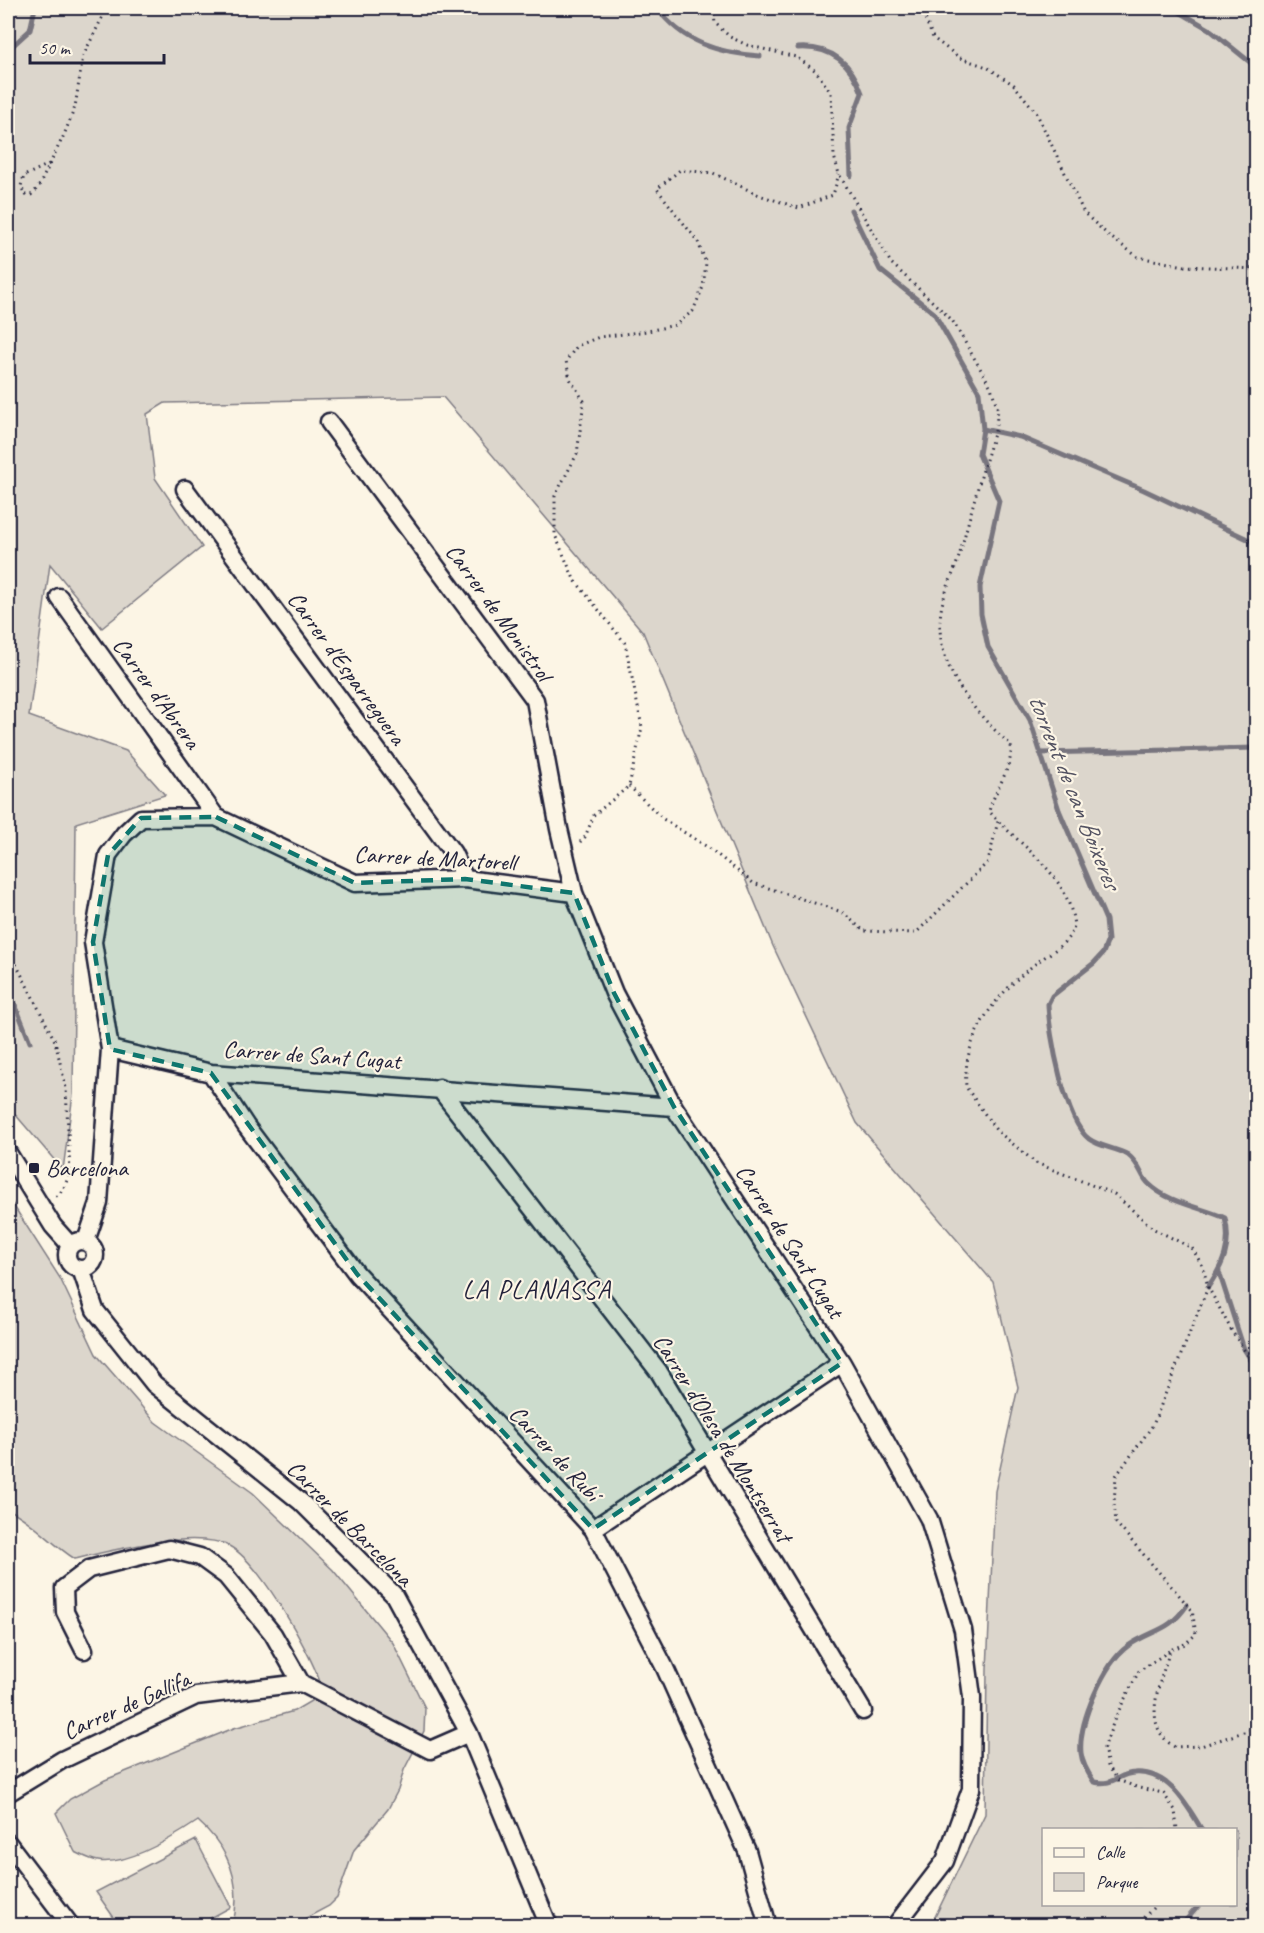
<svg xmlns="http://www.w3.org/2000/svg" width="1264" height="1933" font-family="Caveat,sans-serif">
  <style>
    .green { fill: #dcd6cc; stroke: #7f7c84; stroke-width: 1.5; fill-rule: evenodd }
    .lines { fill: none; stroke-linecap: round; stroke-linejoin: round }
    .stream { stroke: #78757e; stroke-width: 5 }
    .street-casing { stroke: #22223b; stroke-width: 21 }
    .path { stroke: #22223b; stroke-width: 3; stroke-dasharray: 1.5 4.5; stroke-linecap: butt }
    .street { stroke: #fcf5e5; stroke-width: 16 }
    .marked { fill: #0f766e; fill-opacity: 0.2; stroke: #0f766e; stroke-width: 4.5; stroke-dasharray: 12 8; stroke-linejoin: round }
    .poi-dot { fill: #22223b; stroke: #fcf5e5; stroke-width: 2 }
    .labels { text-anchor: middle; stroke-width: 4.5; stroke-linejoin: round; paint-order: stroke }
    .street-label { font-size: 24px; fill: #22223b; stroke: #fcf5e5 }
    .poi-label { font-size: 24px; fill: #22223b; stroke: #fcf5e5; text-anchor: start }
    .water-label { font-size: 26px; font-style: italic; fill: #545362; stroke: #fcf5e5 }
    .neighbourhood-label { font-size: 26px; letter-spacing: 1.5px; fill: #22223b; stroke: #fcf5e5 }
  </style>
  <rect width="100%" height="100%" fill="#fcf5e5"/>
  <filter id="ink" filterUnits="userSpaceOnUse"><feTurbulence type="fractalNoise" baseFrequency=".0167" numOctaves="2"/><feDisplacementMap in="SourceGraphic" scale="12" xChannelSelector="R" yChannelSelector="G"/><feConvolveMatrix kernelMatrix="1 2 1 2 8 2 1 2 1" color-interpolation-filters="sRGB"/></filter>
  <g filter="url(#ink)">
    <path class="green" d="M8 8H1256V1925H931L985 1814 987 1670 995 1491 1018 1387 993 1282 857 1123 773 946 643 632 443 397 165 403 147 414 155 478 202 547 102 628 50 564 29 716 126 751 165 795 76 823 73 1094 63 1170 8 1106ZM1044 1830H1236V1904H1044Z
      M8 1197 60 1278 96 1354 155 1422 253 1493 333 1570 393 1643 425 1708 424 1731 404 1770 398 1790 388 1809 354 1850 337 1898 329 1906 293 1925H233C242 1884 230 1849 198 1821 174 1837 128 1866 98 1861 90 1860 82 1855 75 1852L56 1813 70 1799 105 1780 234 1728 294 1711 311 1701 320 1682C309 1650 259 1561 229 1546 196 1529 112 1550 75 1559 51 1544 34 1522 8 1509Z
      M196 1840 231 1907 198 1925H119L96 1892Z"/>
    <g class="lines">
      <path class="stream" d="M657 8C683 43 718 53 760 56
        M1173 8 1209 29 1256 67
        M798 48C830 46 851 62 862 93L849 128 851 176
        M8 50 30 30 35 8
        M851 210 880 270 934 313 979 392 983 429 979 454 999 501 980 587 981 614 988 647 1030 720 1059 810 1106 920 1108 940 1103 953 1094 963 1052 996 1048 1004C1049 1034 1065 1121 1089 1139 1100 1147 1116 1148 1128 1155 1141 1165 1140 1176 1149 1184 1168 1203 1201 1207 1225 1218 1232 1246 1223 1265 1208 1287
        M983 429 1020 437 1144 490 1256 543
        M1040 753 1256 748
        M8 987 30 1042
        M1219 1272 1244 1349 1256 1368
        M1187 1605C1169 1632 1153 1629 1128 1646 1104 1663 1078 1723 1081 1753 1082 1763 1088 1773 1094 1782 1114 1786 1118 1774 1134 1773 1168 1770 1187 1805 1202 1830
        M1181 1926 1200 1904"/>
      <g class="street-casing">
        <path id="street" d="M329 422 535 700 559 829 574 893 614 993 674 1107
          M185 489 453 853 465 879
          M59 597 216 817
          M110 1049 211 1073 674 1107 842 1363 929 1519 963 1630 972 1697 971 1789 945 1861 895 1926
          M211 1073 246 1126 357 1274 593 1529 665 1668 747 1851 768 1926
          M439 1088 659 1372 863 1711
          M8 1153 53 1226 70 1245
          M67 1255a14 14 0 1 1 28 0a14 14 0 1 1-28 0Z
          M86 1241 99 1203 110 1049 93 942 108 855 124 834 141 818 216 817 355 883 465 879 574 893
          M81 1269 95 1310 154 1384 301 1502 394 1595 469 1733 549 1926
          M593 1529 842 1363
          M84 1650 65 1612 64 1588 89 1569 169 1549 200 1557 226 1576 273 1634 301 1683
          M8 1793 62 1760 196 1696 301 1683 430 1750 469 1733
          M8 1843 71 1926"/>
      </g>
      <path class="path" d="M713 8 715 23 730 37 747 45 796 57 816 71 831 93 834 156 839 174 891 263 952 320 991 387 998 410 995 431C982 471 971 512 960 553 955 571 946 588 942 605 930 661 972 711 1011 745 1013 768 995 789 989 811 1020 847 1069 873 1074 926 1070 942 1053 951 1039 961 999 991 962 1034 966 1087L996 1130 1036 1163 1114 1194 1154 1229 1192 1248 1203 1267 1208 1287 1233 1333 1256 1368
        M921 8 933 38 960 58 987 67 1014 85 1036 112 1084 213 1109 236 1138 257 1185 266 1256 269
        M49 164 24 176 21 186 25 195H31L38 188 64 135 75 107 83 56 107 8
        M629 786 663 819 709 848 753 883 842 912 864 931 916 933 988 862 998 821
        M580 842 585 837 594 815 629 786 642 727 625 643 574 579 555 535V496L577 454 584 401 570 379 566 361 577 346 599 337 648 331 675 325 693 311 703 287 706 263 698 242 657 189 680 170 713 173 759 195 799 208 833 195 839 174
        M8 948 55 1041 66 1088 70 1173 63 1190 54 1198
        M1208 1287 1153 1425 1116 1476 1114 1502 1116 1523 1192 1610 1196 1634 1185 1644 1170 1650C1161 1681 1139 1726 1175 1747L1201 1746 1256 1728
        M1169 1651 1139 1671 1115 1718 1104 1748 1108 1766 1118 1780 1139 1788 1163 1793 1175 1810 1177 1830
        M1135 1926 1157 1904"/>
      <use href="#street" class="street"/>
    </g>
  </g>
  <path class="marked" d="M216 817 355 883 465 879 574 893 614 993 674 1107 842 1363 593 1529 357 1274 211 1073 110 1049 93 942 108 855 141 818Z"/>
  <rect class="poi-dot" x="28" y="1162" width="12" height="12" rx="3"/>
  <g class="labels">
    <g class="street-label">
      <text transform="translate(499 612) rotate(54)" y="8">Carrer de Monistrol</text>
      <text transform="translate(347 668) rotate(54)" y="8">Carrer d'Esparreguera</text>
      <text transform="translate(157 693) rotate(54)" y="8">Carrer d'Abrera</text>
      <text transform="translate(435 858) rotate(3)" y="8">Carrer de Martorell</text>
      <text transform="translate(312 1055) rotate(4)" y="8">Carrer de Sant Cugat</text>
      <text transform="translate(790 1241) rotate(57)" y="8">Carrer de Sant Cugat</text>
      <text transform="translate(723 1438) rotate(58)" y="8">Carrer d'Olesa de Montserrat</text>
      <text transform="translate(555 1453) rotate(47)" y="8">Carrer de Rubí</text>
      <text transform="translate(350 1523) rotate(45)" y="8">Carrer de Barcelona</text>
      <text transform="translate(126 1705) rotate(-24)" y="8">Carrer de Gallifa</text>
    </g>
    <g class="poi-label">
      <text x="46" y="1176">Barcelona</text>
    </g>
    <g class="water-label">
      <text transform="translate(1075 791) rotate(68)" y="9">torrent de can Boixeres</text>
    </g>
    <g class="neighbourhood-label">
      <text x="537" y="1298">LA PLANASSA</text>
    </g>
  </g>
  <rect width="1264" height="1933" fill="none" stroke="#fcf5e5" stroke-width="30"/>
  <rect x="15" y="15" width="1234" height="1903" fill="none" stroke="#22223b" stroke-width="2" filter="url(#ink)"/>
  <rect x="1042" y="1828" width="195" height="78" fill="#fcf5e5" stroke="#a5a1a1" stroke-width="1.5"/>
  <rect x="1054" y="1848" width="30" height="9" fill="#fcf5e5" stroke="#a5a1a1" stroke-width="1.5"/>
  <text x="1096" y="1858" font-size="18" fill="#22223b">Calle</text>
  <rect x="1054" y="1873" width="30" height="18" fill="#dcd6cc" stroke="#a5a1a1" stroke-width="1.5"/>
  <text x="1096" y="1888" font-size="18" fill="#22223b">Parque</text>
  <path d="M30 54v9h134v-9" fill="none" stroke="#22223b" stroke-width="3"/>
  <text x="39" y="54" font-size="18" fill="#22223b" stroke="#fcf5e5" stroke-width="4.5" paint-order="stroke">50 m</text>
</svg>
